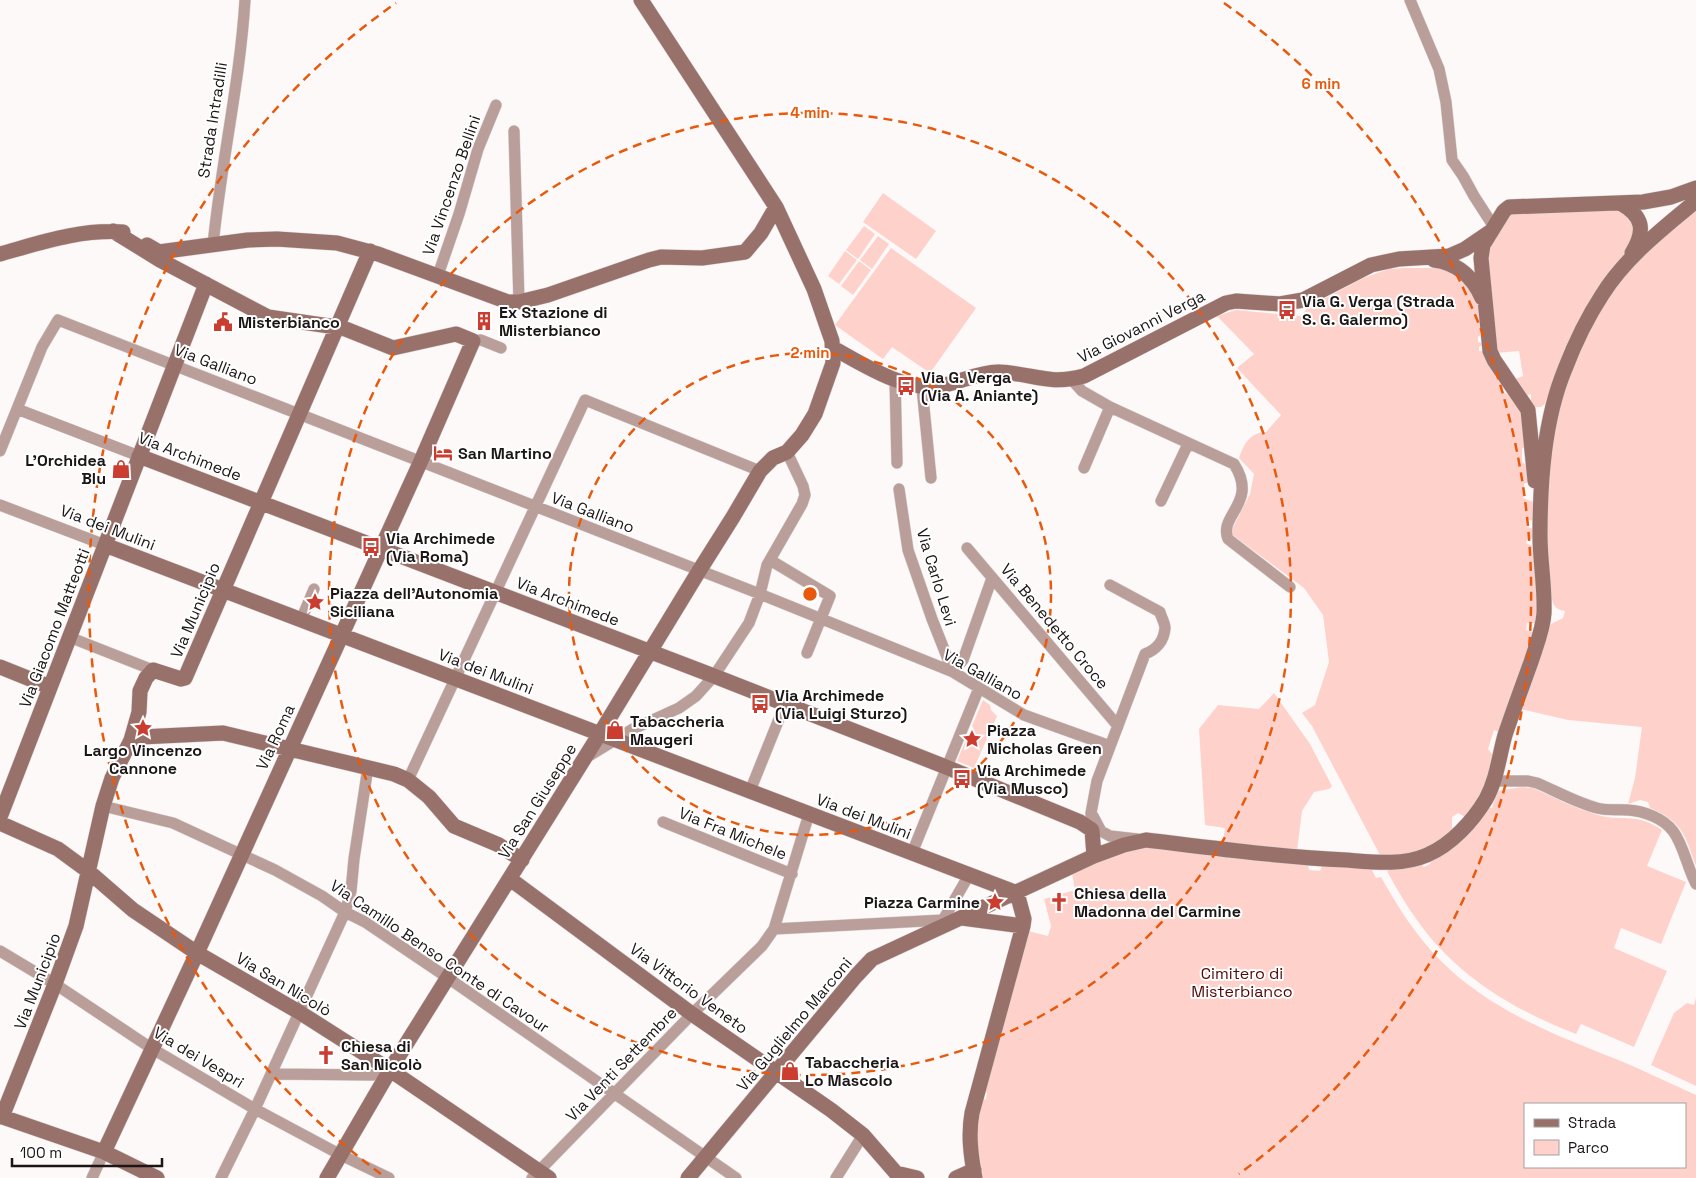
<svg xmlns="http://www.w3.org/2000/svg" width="1696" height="1178" font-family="'Space Grotesk',sans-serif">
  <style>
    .green { fill: #fed2cb; fill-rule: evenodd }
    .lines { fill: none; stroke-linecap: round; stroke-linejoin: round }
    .street-casing { stroke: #d9d5d5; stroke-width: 12 }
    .secondary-casing { stroke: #d9d5d5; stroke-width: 16 }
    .street { stroke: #ba9e99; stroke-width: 11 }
    .secondary { stroke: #99716b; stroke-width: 15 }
    .ring { fill: none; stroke: #e8590c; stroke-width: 2.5; stroke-dasharray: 9 6 }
    .labels { text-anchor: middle; stroke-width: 4; stroke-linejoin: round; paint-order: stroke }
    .street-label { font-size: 16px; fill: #1b1615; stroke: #fff }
    .poi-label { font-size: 16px; font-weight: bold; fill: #1b1615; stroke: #fff; text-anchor: start }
    .park-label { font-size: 16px; fill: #520805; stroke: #fff }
    .centre { fill: #e8590c; stroke: #fff; stroke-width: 2.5 }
    .ring-label { font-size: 15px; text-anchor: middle; font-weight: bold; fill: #e8590c; stroke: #fff; stroke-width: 4; stroke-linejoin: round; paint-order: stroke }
  </style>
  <rect width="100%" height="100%" fill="#fdf9f9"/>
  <path class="green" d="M883 193 936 231 916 259 863 222Z
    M1617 209 1632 216 1636 239 1578 322 1565 348 1545 404 1541 407H1531V394L1524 396 1512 380 1523 376 1519 351 1496 353 1484 257 1511 213Z
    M1696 211V866C1685 835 1682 821 1650 808L1648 802 1640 800 1628 804 1635 778 1642 727 1568 720 1521 709 1549 625 1563 618 1565 611C1554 609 1553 605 1551 594 1549 557 1544 518 1547 481 1554 395 1587 311 1649 249 1663 235 1680 223 1696 211Z
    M864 226 875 234 858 259 846 250Z
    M878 236 889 244 872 269 860 260Z
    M891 248 976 308 930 373 892 347 883 359 835 325Z
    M845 251 857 260 839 284 828 276Z
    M859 261 871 270 853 295 841 286Z
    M1404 268H1444L1463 276 1479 302 1483 334 1478 337V342L1484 344 1479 347V351H1485L1503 386 1502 389 1506 394 1509 392 1521 407 1528 447 1522 448V462L1530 468V481L1524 484 1523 498 1533 502V521L1527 519 1526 526 1533 529 1534 538 1527 540 1526 543 1534 547 1538 612 1536 623H1527L1526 630 1535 633 1501 733 1494 730 1488 749 1494 757C1488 778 1480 800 1467 818L1458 813 1452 817V829C1428 851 1413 854 1381 857L1312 726 1302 713 1315 705 1329 662 1323 615 1304 588 1230 533 1250 494 1254 474 1239 458C1244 444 1249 433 1266 432L1281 415 1237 368 1254 354 1217 316 1236 310 1300 316 1309 307 1363 278 1389 269Z
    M1274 693 1310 744 1332 786 1329 789 1314 792 1302 811 1297 851 1223 842 1225 828 1205 825 1199 729 1218 705 1259 709Z
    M983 700 990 705 991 710 997 716 974 768 957 761Z
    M1522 787 1533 788C1553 797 1574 808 1595 814 1621 823 1635 811 1662 830L1647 866 1686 882 1661 944 1621 928 1614 948 1667 971 1634 1047 1581 1024 1576 1034C1514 1010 1456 976 1417 920 1406 905 1396 888 1387 871L1397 867 1421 864 1424 867 1430 864 1432 859 1486 807 1492 808 1497 791Z
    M1141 846 1308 865 1309 870 1320 871 1322 866 1366 867V870H1372L1376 878 1381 877C1398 907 1416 936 1441 961 1490 1010 1553 1034 1616 1059 1643 1070 1669 1083 1696 1095V1178H983L976 1136 981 1101 986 1099 987 1093 984 1089 1028 931 1048 936 1051 926 1044 899 1075 890 1072 873 1119 851ZM1525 1104H1685V1167H1525Z
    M1696 998V1086L1651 1065 1674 1013 1687 1003 1694 1005Z"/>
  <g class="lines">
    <g class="street-casing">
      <path id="street" d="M1410 0 1439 69 1446 102 1452 160 1463 176 1474 196 1494 227
        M514 131 519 302
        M213 245C221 163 240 82 245 0
        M438 275 459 214 478 149 496 105
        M473 341 481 340 501 348
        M895 379 897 463
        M1072 380 1082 391 1110 407 1234 464C1259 503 1218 515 1228 539L1290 587
        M922 388 931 478
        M17 409 139 456
        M0 451 42 347 58 320 760 594 953 672 1024 715 1110 746
        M1084 468 1110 407
        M899 489 908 550 932 619 953 672 963 660 992 578
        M1161 501 1188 444
        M0 505 105 545
        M967 548 1118 726
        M770 560 830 596 807 653
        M301 620 314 589
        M69 637 153 670
        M587 757 633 729 679 708 696 696 714 676 749 623 760 594 767 565 802 504 805 495 803 486 787 452
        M408 780 585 400 760 471
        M1494 781H1528L1537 783C1556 791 1577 803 1597 808 1608 811 1618 809 1628 810 1644 811 1663 818 1673 831 1684 846 1687 867 1696 884
        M750 791 785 704
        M103 806 173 823 275 870 322 896 345 912 365 922 448 978 736 1178
        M1093 816 1101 831 1110 836 1137 839
        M663 822 792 874
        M1092 830 1091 813 1097 781 1145 654C1156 650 1164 641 1165 628 1165 623 1161 617 1160 612L1110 585
        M912 853 979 688
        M949 923 943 920 969 875
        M774 929 943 920
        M0 951 55 984 151 1048 255 1109 341 1155 389 1178
        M271 1074 373 1075 390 1070
        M92 1178 104 1152
        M221 1178 255 1109 345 912 351 891 354 859 368 767
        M532 1178 692 1014 762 946 774 929 809 814
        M836 1178 863 1135"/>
    </g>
    <g class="secondary-casing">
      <path id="secondary" d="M1620 203C1643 216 1646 230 1632 253
        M147 245 159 252 248 240 277 239 337 243 378 254 508 302H519L548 295 649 260 661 257 702 258 745 252 761 233 776 207
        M0 254C40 243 80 229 123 232
        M1434 260C1457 263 1473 277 1482 298
        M833 348C862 364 905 392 939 386 959 383 978 372 998 372 1032 373 1048 386 1084 376L1226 303 1236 301 1280 304 1303 300 1371 265 1399 259 1449 256 1465 249 1490 232
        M139 456 714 676 946 767 1080 822 1092 830 1094 856
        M1535 481 1528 410 1494 360 1490 351 1481 258 1483 245 1504 211 1509 207 1643 202 1671 197 1696 188
        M105 545 1017 893
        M0 667 50 687
        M131 740 141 737 223 733 394 774 408 780 429 797 454 826 499 845 522 860
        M0 817 206 284
        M0 823 58 849 88 871 133 910 197 953 299 1012 390 1070 549 1178
        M510 879 692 1014 831 1110 863 1135 896 1173 917 1178
        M962 918 1023 926
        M0 1116 104 1152 157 1178
        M2 1117 55 984 76 926 103 806 112 778 131 740 139 712 140 691 146 678 153 670 181 679 185 678 370 251
        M104 1152 197 953 420 463 473 341 456 334 393 348 343 328 268 317 160 260 113 231
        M327 1178 390 1070 604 727 699 571 733 517 760 471 773 458 787 452 802 435 815 414 833 363 832 341 814 289 776 207 641 0
        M688 1178 856 976 872 959 1094 856 1124 845 1146 840C1213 848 1279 857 1346 860 1372 862 1402 866 1427 855 1451 845 1473 821 1486 799 1497 779 1499 756 1505 735 1513 711 1522 687 1531 662 1536 646 1543 630 1544 613 1545 587 1540 561 1540 536 1540 481 1544 420 1565 369 1575 343 1587 318 1602 295 1625 258 1662 229 1696 201
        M956 1178 974 1170
        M975 1178C971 1156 968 1135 972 1113L1023 926 1024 919 1017 893"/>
    </g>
    <use href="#street" class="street"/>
    <use href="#secondary" class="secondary"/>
  </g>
  <g class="ring">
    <circle cx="810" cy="594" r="241"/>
    <circle cx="810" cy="594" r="481"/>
    <path d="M381 1174A722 722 0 0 1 396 3M1224 3A722 722 0 0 1 1239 1174"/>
  </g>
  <defs>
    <g id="bus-bare" transform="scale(1.5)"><path d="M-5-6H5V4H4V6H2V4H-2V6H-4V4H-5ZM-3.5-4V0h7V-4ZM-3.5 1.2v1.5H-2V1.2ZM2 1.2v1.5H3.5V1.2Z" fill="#ca3d30" stroke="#fff" stroke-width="2.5" paint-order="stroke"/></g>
    <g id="building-bare" transform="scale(1.5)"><path d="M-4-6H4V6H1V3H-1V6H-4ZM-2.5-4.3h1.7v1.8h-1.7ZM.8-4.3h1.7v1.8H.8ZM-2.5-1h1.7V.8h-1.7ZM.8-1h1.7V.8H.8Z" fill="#ca3d30" stroke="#fff" stroke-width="2.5" paint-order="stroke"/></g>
    <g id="civic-bare" transform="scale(1.5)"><path d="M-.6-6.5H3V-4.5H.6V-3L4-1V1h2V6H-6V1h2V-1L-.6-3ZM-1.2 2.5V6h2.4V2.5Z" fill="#ca3d30" stroke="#fff" stroke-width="2.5" paint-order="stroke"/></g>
    <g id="hotel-bare" transform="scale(1.5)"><path d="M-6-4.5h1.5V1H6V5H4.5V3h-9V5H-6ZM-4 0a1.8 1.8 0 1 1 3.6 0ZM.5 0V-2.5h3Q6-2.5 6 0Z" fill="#ca3d30" stroke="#fff" stroke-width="2.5" paint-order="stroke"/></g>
    <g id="shop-bare" transform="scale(1.5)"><path d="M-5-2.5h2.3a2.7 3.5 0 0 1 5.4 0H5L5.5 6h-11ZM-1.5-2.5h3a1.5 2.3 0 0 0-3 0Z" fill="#ca3d30" stroke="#fff" stroke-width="2.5" paint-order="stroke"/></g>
    <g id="sight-bare" transform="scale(1.5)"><path d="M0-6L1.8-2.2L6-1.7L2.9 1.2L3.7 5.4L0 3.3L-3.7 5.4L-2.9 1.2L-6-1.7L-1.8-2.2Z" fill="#ca3d30" stroke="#fff" stroke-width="2.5" paint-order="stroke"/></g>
    <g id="church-bare" transform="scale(1.5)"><path d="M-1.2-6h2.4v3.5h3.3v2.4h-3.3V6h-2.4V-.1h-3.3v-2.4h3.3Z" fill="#ca3d30" stroke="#fff" stroke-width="2.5" paint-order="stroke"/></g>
  </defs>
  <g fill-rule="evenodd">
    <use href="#bus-bare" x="1287" y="310"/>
    <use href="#building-bare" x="484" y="321"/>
    <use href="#civic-bare" x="223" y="322"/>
    <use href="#bus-bare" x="906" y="386"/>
    <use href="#hotel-bare" x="443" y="453"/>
    <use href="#shop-bare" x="121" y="469"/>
    <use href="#bus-bare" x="371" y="547"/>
    <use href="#sight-bare" x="315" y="602"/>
    <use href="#bus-bare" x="760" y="704"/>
    <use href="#sight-bare" x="143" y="728"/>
    <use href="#shop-bare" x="615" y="730"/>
    <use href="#sight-bare" x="972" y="739"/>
    <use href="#bus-bare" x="962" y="779"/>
    <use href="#sight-bare" x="995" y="902"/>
    <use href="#church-bare" x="1059" y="902"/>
    <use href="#church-bare" x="326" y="1055"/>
    <use href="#shop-bare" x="790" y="1071"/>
  </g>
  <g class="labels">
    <g class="street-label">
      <text transform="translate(212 120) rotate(-81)" y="6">Strada Intradilli</text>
      <text transform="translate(451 185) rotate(-71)" y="6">Via Vincenzo Bellini</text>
      <text transform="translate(1141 326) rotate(-27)" y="6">Via Giovanni Verga</text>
      <text transform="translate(216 364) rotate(21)" y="6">Via Galliano</text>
      <text transform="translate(190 456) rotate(21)" y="6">Via Archimede</text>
      <text transform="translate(593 512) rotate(21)" y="6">Via Galliano</text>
      <text transform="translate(108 527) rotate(21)" y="6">Via dei Mulini</text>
      <text transform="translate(937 577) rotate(73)" y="6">Via Carlo Levi</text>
      <text transform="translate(568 601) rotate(21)" y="6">Via Archimede</text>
      <text transform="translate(195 610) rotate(-67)" y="6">Via Municipio</text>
      <text transform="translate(1055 626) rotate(50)" y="6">Via Benedetto Croce</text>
      <text transform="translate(54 628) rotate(-69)" y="6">Via Giacomo Matteotti</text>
      <text transform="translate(486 671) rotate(21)" y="6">Via dei Mulini</text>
      <text transform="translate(983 674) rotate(29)" y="6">Via Galliano</text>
      <text transform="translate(275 737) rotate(-65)" y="6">Via Roma</text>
      <text transform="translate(537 801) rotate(-58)" y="6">Via San Giuseppe</text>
      <text transform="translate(864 816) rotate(21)" y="6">Via dei Mulini</text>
      <text transform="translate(733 833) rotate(22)" y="6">Via Fra Michele</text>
      <text transform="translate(440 956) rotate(34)" y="6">Via Camillo Benso Conte di Cavour</text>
      <text transform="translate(37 981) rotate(-69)" y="6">Via Municipio</text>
      <text transform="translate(284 984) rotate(31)" y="6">Via San Nicolò</text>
      <text transform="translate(689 988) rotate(36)" y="6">Via Vittorio Veneto</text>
      <text transform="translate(794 1024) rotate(-50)" y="6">Via Guglielmo Marconi</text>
      <text transform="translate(199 1057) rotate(31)" y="6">Via dei Vespri</text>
      <text transform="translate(621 1064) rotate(-46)" y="6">Via Venti Settembre</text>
    </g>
    <g class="poi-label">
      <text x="1302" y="307">Via G. Verga (Strada<tspan x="1302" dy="18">S. G. Galermo)</tspan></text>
      <text x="499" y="318">Ex Stazione di<tspan x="499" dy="18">Misterbianco</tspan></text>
      <text x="238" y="328">Misterbianco</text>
      <text x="921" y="383">Via G. Verga<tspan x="921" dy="18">(Via A. Aniante)</tspan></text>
      <text x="458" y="459">San Martino</text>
      <text x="106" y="466" text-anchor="end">L'Orchidea<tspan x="106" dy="18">Blu</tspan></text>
      <text x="386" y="544">Via Archimede<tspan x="386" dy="18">(Via Roma)</tspan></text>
      <text x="330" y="599">Piazza dell'Autonomia<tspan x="330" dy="18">Siciliana</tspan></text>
      <text x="775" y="701">Via Archimede<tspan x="775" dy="18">(Via Luigi Sturzo)</tspan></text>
      <text x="630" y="727">Tabaccheria<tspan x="630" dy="18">Maugeri</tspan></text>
      <text x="987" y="736">Piazza<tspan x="987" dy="18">Nicholas Green</tspan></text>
      <text x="143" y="756" text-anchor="middle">Largo Vincenzo<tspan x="143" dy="18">Cannone</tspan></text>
      <text x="977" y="776">Via Archimede<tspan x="977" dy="18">(Via Musco)</tspan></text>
      <text x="1074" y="899">Chiesa della<tspan x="1074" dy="18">Madonna del Carmine</tspan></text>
      <text x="980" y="908" text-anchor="end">Piazza Carmine</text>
      <text x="341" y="1052">Chiesa di<tspan x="341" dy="18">San Nicolò</tspan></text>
      <text x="805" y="1068">Tabaccheria<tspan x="805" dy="18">Lo Mascolo</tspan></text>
    </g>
    <g class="park-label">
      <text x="1242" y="979">Cimitero di<tspan x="1242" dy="18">Misterbianco</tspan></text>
    </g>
  </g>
  <circle cx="810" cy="594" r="8" class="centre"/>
  <g class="ring-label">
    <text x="1321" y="89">6 min</text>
    <text x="810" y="118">4 min</text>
    <text x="810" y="358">2 min</text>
  </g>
  <rect x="1524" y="1103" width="162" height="65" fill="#ffffff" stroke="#a4a2a1"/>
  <rect x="1534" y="1119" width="25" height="8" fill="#99716b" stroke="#a4a2a1"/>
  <text x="1568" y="1128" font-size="15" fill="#1b1615">Strada</text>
  <rect x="1534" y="1140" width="25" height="15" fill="#fed2cb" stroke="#a4a2a1"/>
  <text x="1568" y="1153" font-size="15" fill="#1b1615">Parco</text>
  <path d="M12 1158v8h150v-8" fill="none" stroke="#1b1615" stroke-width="2.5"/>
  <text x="20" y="1158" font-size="15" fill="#1b1615" stroke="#ffffff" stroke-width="4" paint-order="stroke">100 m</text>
</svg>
